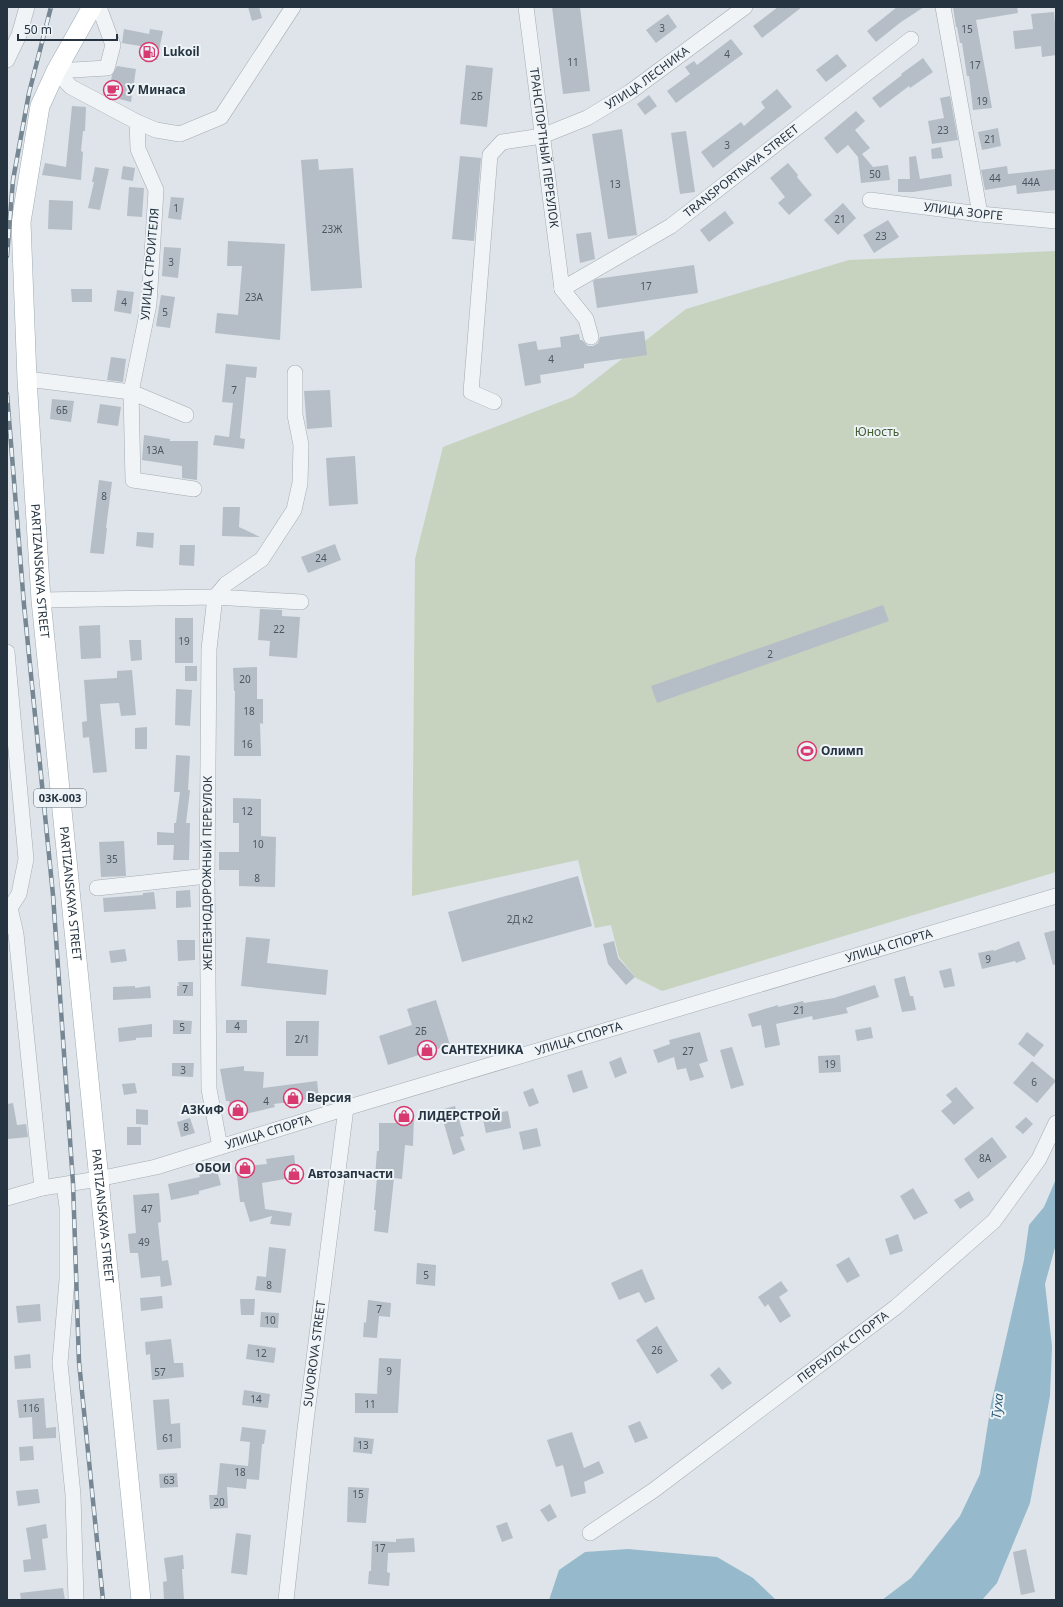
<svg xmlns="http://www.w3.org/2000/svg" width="1063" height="1607" font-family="'Noto Sans',sans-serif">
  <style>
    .green { fill: #c7d3be }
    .water { fill: #96bacc }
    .building { fill: #b5bec6 }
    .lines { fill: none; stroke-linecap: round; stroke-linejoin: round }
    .minor-casing { stroke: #a3acb3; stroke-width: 16 }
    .major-casing { stroke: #9cabb5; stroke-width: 20 }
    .minor { stroke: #f1f4f7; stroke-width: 15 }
    .major { stroke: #fff; stroke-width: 19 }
    .rail-casing { stroke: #768793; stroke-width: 4.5 }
    .rail { stroke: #edf3f6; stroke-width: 3; stroke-dasharray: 9; stroke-linecap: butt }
    .labels { text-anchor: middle; stroke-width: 4; stroke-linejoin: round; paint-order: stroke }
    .number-label { font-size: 10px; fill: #4a5662 }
    .shield { fill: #edf3f6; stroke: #626d77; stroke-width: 1 }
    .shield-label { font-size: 11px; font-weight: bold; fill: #263441 }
    .poi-label { font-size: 12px; font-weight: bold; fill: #263441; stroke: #edf3f6; text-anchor: start }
    .street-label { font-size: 12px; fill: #263441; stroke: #edf3f6 }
    .park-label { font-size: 12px; fill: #425d32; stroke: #edf3f6 }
    .water-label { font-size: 13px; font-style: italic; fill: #2d5c77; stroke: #edf3f6 }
  </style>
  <rect width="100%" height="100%" fill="#dee4e9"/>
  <path class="green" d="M1056 251V872L662 991 636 978 619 957 611 925 595 928 578 860 412 896 415 559 443 447 573 397 686 309 849 260Z"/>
  <path class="water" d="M1056 1179V1244L1045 1284 1052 1346 1050 1396 1030 1503 997 1583 982 1600H882L911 1578 960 1516 980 1474 991 1404 1024 1260 1029 1225 1044 1207Z
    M628 1549 717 1557 753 1578 776 1600H549L559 1570 585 1552Z"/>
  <path class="building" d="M248 7H259L262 18 252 21Z
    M552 7H580L590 91 563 94Z
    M778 7H802L762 38 753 26Z
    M897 7H924L901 22 876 42 867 31Z
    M953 7H1017L1018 13 976 20 992 108 973 110 969 76H967L962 43H960L957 27H956Z
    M1054 12 1056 33V55L1042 57 1041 46 1015 49 1013 31 1033 29 1031 14Z
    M668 14 677 27 656 43 646 30Z
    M124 29 149 34 150 29 163 31 157 60 144 57 146 47 122 43Z
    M731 39 743 54 676 103 667 91 690 74 685 67 694 61 697 65Z
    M837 54 847 66 826 82 816 70Z
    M923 58 933 72 910 88 909 86 880 108 872 98 902 75 901 74Z
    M466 65 493 68 487 127 460 124Z
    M117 66 136 69 131 102 108 96 112 75Z
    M777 89 792 107 713 168 701 152 741 122 744 126 765 108 761 102Z
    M649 95 657 106 645 115 637 104Z
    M950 96 958 140 932 144 928 121 944 118 940 98Z
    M72 106 86 107 85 131H83L81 151 83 152 81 180 42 175 45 163 66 167Z
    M856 111 865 121 855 130 870 148 862 154 873 167 888 165 890 180 861 183 858 157 848 145 837 154 824 138Z
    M998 128 1001 146 982 150 978 132Z
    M622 129 637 235 608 239 592 134Z
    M686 131 695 192 680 194 671 133Z
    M941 147 943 158 932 159 931 149Z
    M460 156 481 158 474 241 452 239Z
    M916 156 920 179 951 174 952 186 913 192H898V179H910L909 157Z
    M318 159 319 170 353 168 362 288 311 291 301 160Z
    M788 163 798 175 797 177 812 195 789 215 778 203 785 197 770 178Z
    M123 166 135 168 133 181 121 179Z
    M1007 166 1008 174 1056 169V190L1017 194 1016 185 985 190 981 170Z
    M95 167 109 169 100 210 88 208 94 182H92Z
    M129 187 144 188 142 217 127 216Z
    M171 197 184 198 181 220 168 218Z
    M49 200 73 201 72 230 48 229Z
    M843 203 856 218 838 235 824 220Z
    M725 211 734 223 709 242 700 230Z
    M888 220 899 237 874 253 863 235Z
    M591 232 595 259 580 263 576 234Z
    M228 241 285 244 280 340 215 333 217 313 238 315 242 266H227Z
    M164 247 181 248 178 278 162 276Z
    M694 265 698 293 597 308 593 281 596 279Z
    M71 289H92V302H72Z
    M117 290 134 292 131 314 114 311Z
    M161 295 175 297 170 328 156 326Z
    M644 331 647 355 584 364V368L540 375 541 383 525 386 518 344 536 341 538 350 561 347 560 337 579 334 580 340H582L588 346H593L598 343 600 337Z
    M111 357 126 359 123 382 107 380Z
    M226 364 257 367 256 378 246 377 240 438 245 439 244 449 213 445 215 435 229 437 233 403 222 402Z
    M330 390 332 427 307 429 304 391Z
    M52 399 74 401 71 422 50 419Z
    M100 404 121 407 118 426 97 423Z
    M144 435 170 439V441H198L197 480 182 478V466L142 460Z
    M355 456 358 504 329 506 326 458Z
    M99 480 112 482 106 528H107L104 554 90 553Z
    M223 507H240L239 527 260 537 222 536Z
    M137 532 154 533 153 548 136 546Z
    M335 544 341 560 308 573 301 557Z
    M180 545H195L194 566 179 565Z
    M883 605 889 621 657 703 651 686Z
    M260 609 282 610V616L300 617 297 658 269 656 270 641 258 640Z
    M175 618H193V663H175Z
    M100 625 101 658 81 659 79 626Z
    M129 640H141L142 660 131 661Z
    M185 666H197V681H185Z
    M257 667V699H263V724L260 723 261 756H234L235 691H234L233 668Z
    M132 670 136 715 121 716 119 703 100 704 107 772 93 773 89 737 83 738 82 722 87 721 84 680 117 678V671Z
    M176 689 192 690 190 726 175 725Z
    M147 727V749H135V728Z
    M176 755 190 756 188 790H190L186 823H190L189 860H173L174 845H157V832L174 833V823H176L180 792H174Z
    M233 798 261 799V836L276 837 275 887 239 886V870H219V852H239V823H233Z
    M124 841 126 876 101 877 99 842Z
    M578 876 592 926 462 962 448 912Z
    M190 890 191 907 176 908V891Z
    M154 892 156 909 104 912 103 898 143 895V893Z
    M1056 930V964L1053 965 1044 933Z
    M246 937 270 939 267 963 328 970 326 995 241 986Z
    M177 940H195V960L178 961Z
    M614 941 618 958 635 977 626 985 608 964 603 944Z
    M1019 941 1026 959 1016 963 1015 961 982 969 978 953 993 950 994 951Z
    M125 949 127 961 111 963 109 951Z
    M951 968 955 986 944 988 939 971Z
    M905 976 910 996H913L916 1010 902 1012 894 979Z
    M178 982H193V996H177V986H179Z
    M875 985 879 997 846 1008 848 1013 813 1020 812 1016 776 1024 780 1045 765 1048 761 1025 752 1027 748 1014 778 1005V1007L803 1001 804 1003 834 998Z
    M135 986V988L150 986 151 998 113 1000V987Z
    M436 1000 450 1045 388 1065 379 1036 412 1025 407 1009Z
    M173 1020 192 1021 191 1034H173Z
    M226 1020H247V1033H226Z
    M286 1021H319L318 1056H286Z
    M152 1024V1037L136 1038V1040L119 1042 118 1028Z
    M871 1027 873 1038 857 1041 855 1030Z
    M700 1032 708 1061 699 1064 704 1077 690 1081 686 1068 677 1070 674 1057 658 1063 653 1050 670 1044 669 1040Z
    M1027 1032 1044 1045 1034 1057 1018 1044Z
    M732 1047 744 1085 731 1089 720 1050Z
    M840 1055 841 1072 819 1073 818 1056Z
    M621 1057 627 1073 615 1078 609 1062Z
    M1032 1061 1056 1081 1037 1103 1013 1083Z
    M172 1063H194L193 1077 172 1076Z
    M244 1066V1071L264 1072 263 1088 317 1081 319 1098 274 1104 275 1107 245 1114 246 1116 232 1118 229 1101H226L220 1069Z
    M582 1070 588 1088 573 1093 567 1075Z
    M135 1083 137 1093 124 1095 122 1084Z
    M956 1087 974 1108 954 1125 941 1111 952 1102 946 1095Z
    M533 1088 539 1103 529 1107 523 1092Z
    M13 1103 17 1125 26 1124 28 1137 8 1139 7 1104Z
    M455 1106 464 1136 460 1137 465 1150 453 1155 440 1110Z
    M136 1109 148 1110V1125L136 1124Z
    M508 1111 511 1128 486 1133 482 1115Z
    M397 1116H414L413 1146 405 1145 402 1179 394 1178 388 1233 374 1231 376 1210H374L377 1177H375L377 1151H379V1123H397Z
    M1026 1117 1033 1124 1023 1134 1015 1127Z
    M190 1118 195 1133 181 1137 177 1122Z
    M127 1127H141V1145H127Z
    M537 1128 541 1146 523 1150 519 1132Z
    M992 1137 1007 1157 978 1179 964 1159Z
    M294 1155 297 1177 262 1183 265 1209 292 1213 290 1226 270 1224 272 1216 250 1222 244 1202H240L236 1167 267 1164 266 1159Z
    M217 1171 221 1185 199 1191V1194L171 1200 168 1184 200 1177 199 1175Z
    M913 1188 928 1213 914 1220 900 1196Z
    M969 1191 974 1200 960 1209 954 1200Z
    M159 1193 161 1222 158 1223 162 1261 168 1260 172 1285 161 1287 160 1276 141 1278 138 1253H130L128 1234 136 1233 133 1195Z
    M898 1234 903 1251 890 1255 885 1239Z
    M269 1247 286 1249 281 1293 255 1290 257 1276 266 1277Z
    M849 1257 860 1276 847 1283 836 1265Z
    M417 1263 436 1265 435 1286 416 1284Z
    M642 1269 655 1299 645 1303 639 1292 619 1300 611 1283Z
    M781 1281 788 1291 779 1297 791 1316 780 1323 768 1304 765 1307 758 1297Z
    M162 1296 163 1308 141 1311 140 1298Z
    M240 1299H255L254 1315H241Z
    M368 1300 391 1303 390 1317 379 1316 377 1338 363 1337 364 1322 366 1323Z
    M40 1304 41 1321 18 1323 16 1306Z
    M261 1312 279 1313 278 1328 260 1327Z
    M657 1326 678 1361 657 1374 636 1340Z
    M171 1339 174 1363H183L184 1377 152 1380 150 1354 146 1355 145 1342Z
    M248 1344 276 1348 274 1363 246 1359Z
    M30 1354 31 1368 15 1369 14 1356Z
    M379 1358 401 1359 398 1413H355V1393L377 1394Z
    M719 1367 732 1383 722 1390 710 1375Z
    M244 1390 270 1394 268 1408 242 1405Z
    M44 1398 46 1428 56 1427V1438L33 1439 32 1417 19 1418 17 1400Z
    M169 1399 171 1424 180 1423 181 1448 157 1450 153 1400Z
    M640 1421 648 1438 635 1443 628 1426Z
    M242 1427 266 1430 264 1444H262L259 1480 247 1479 246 1489 227 1487 228 1508 210 1509 209 1495H217L220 1463 248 1466 250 1442 240 1441Z
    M572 1432 584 1468 599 1461 604 1473 584 1482 586 1493 571 1497 563 1465 556 1467 547 1440Z
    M354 1437 374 1439 372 1454 353 1452Z
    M33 1446 34 1460 20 1461 19 1447Z
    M177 1473 178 1487 160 1488 159 1474Z
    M348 1487 369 1488 366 1523 347 1522Z
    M38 1489 40 1503 18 1506 16 1491Z
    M550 1504 557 1517 548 1522 540 1510Z
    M507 1522 513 1538 502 1542 496 1526Z
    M46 1524 48 1538 42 1539 46 1570 24 1572 23 1560 31 1559 26 1528Z
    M236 1533 251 1535 247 1575 231 1573Z
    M414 1538 415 1552 388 1553 387 1572 390 1573 389 1586 368 1584 369 1571H371L372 1541 396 1542V1539Z
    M1026 1549 1035 1592 1021 1595 1013 1552Z
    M183 1555 184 1569H182L184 1600H164L163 1582 167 1581 164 1558Z
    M63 1588 65 1600H21L20 1593Z"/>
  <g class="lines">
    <g class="minor-casing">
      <g id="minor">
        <path id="s1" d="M526 7 562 289"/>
        <path d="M943 7 980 214"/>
        <path d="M7 60 19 35 27 7"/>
        <path d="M56 71 71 87 137 122 156 130 180 134 221 117 293 7"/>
        <path d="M56 71 107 68 113 45 99 7"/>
        <path d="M137 122 138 149 156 190 149 304 131 392 133 480 194 489"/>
        <path id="s2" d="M870 200 980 214 1056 221"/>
        <path id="s3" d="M562 289 671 226 911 39"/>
        <path d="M562 289 586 319 591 337"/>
        <path d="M27 379 131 392 186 415"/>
        <path id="s4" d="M494 402 471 392 490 155 502 142 542 136 587 118 630 92 745 7"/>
        <path d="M41 600 215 597 301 602"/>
        <path d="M7 652 26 859 19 894 10 908 16 934 42 1188"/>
        <path d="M97 888 207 876"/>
        <path id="s5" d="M220 1147 209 1089 207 876 209 649 215 597 226 584 262 559 294 510 300 483 301 445 295 415V373"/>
        <path d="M64 1185 67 1207V1280L60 1363 73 1495 76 1600"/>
        <path id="s6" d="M7 1198 42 1188 98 1179 156 1167 346 1108 1056 896"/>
        <path id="s7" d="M590 1533 654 1490 896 1307 994 1221 1039 1159 1056 1123"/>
        <path id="s8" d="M286 1600 305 1429 346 1108"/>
      </g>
    </g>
    <g class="major-casing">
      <g id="major">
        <path id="s9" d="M92 7 56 71 40 106 21 222 27 379 41 600 141 1600"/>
      </g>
    </g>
    <use href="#minor" class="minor"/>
    <use href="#major" class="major"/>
    <g class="rail-casing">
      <path id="rail" d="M7 256 13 180 29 93 51 7
        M7 394 24 605 53 895 73 1183 79 1362 103 1600"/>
    </g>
    <use href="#rail" class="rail"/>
  </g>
  <defs>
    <g id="fuel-ring" transform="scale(1)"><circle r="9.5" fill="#edf3f6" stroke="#d8396e" stroke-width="1.5"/><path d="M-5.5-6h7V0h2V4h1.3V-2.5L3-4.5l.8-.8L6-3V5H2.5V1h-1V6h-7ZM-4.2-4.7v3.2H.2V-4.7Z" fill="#d8396e"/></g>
    <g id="cafe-ring" transform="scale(1)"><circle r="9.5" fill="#edf3f6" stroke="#d8396e" stroke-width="1.5"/><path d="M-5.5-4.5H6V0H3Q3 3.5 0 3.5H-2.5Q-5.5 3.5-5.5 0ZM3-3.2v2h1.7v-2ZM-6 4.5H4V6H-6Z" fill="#d8396e"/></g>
    <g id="stadium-ring" transform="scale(1)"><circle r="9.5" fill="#edf3f6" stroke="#d8396e" stroke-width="1.5"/><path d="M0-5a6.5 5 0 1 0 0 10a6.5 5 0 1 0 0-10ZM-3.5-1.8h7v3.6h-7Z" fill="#d8396e"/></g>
    <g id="shop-ring" transform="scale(1)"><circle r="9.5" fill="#edf3f6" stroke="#d8396e" stroke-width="1.5"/><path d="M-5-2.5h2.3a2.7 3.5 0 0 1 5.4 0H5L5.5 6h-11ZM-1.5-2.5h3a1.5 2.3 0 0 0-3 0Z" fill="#d8396e"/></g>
  </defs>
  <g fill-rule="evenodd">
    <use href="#fuel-ring" x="149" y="52"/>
    <use href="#cafe-ring" x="113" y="90"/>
    <use href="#stadium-ring" x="807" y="751"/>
    <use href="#shop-ring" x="427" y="1050"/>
    <use href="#shop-ring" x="293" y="1098"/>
    <use href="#shop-ring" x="238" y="1110"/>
    <use href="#shop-ring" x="404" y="1116"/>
    <use href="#shop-ring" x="245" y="1168"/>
    <use href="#shop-ring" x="294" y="1174"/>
  </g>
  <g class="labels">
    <g class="number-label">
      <text x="662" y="32">3</text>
      <text x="967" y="33">15</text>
      <text x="727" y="58">4</text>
      <text x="573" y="66">11</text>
      <text x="975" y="69">17</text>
      <text x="477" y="100">2Б</text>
      <text x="982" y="105">19</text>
      <text x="943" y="134">23</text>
      <text x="990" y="143">21</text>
      <text x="727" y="149">3</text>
      <text x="875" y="178">50</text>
      <text x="995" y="182">44</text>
      <text x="1031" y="186">44А</text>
      <text x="615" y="188">13</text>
      <text x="176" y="212">1</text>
      <text x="840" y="223">21</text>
      <text x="332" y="233">23Ж</text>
      <text x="881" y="240">23</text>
      <text x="171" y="266">3</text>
      <text x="646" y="290">17</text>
      <text x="254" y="301">23А</text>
      <text x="124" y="306">4</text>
      <text x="165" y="316">5</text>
      <text x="551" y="363">4</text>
      <text x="234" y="394">7</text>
      <text x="62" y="414">6Б</text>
      <text x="155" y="454">13А</text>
      <text x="104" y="500">8</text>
      <text x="321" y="562">24</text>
      <text x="279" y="633">22</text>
      <text x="184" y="645">19</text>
      <text x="770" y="658">2</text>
      <text x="245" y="683">20</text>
      <text x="249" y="715">18</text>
      <text x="247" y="748">16</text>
      <text x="247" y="815">12</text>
      <text x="258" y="848">10</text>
      <text x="112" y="863">35</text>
      <text x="257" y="882">8</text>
      <text x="520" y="923">2Д к2</text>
      <text x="988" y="963">9</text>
      <text x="185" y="993">7</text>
      <text x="799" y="1014">21</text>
      <text x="237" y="1030">4</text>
      <text x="182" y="1031">5</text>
      <text x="421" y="1035">2Б</text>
      <text x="302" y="1043">2/1</text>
      <text x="688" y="1055">27</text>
      <text x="830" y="1068">19</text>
      <text x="183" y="1074">3</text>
      <text x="1034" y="1086">6</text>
      <text x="266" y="1105">4</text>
      <text x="186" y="1131">8</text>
      <text x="985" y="1162">8А</text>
      <text x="147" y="1213">47</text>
      <text x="144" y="1246">49</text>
      <text x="426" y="1279">5</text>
      <text x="269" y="1289">8</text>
      <text x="379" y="1313">7</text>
      <text x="270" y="1324">10</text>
      <text x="657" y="1354">26</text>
      <text x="261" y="1357">12</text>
      <text x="389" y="1375">9</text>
      <text x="160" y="1376">57</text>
      <text x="256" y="1403">14</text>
      <text x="370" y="1408">11</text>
      <text x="31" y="1412">116</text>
      <text x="168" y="1442">61</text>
      <text x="363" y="1449">13</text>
      <text x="240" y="1476">18</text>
      <text x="169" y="1484">63</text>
      <text x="358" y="1498">15</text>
      <text x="219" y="1506">20</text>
      <text x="380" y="1552">17</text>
    </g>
    <rect class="shield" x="34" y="789" width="52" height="18" rx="3"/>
    <g class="shield-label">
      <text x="60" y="802">03К-003</text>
    </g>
    <g class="poi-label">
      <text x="163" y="56">Lukoil</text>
      <text x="127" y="94">У Минаса</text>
      <text x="821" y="755">Олимп</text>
      <text x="441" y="1054">САНТЕХНИКА</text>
      <text x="307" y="1102">Версия</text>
      <text x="224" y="1114" text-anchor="end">АЗКиФ</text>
      <text x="418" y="1120">ЛИДЕРСТРОЙ</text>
      <text x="231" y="1172" text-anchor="end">ОБОИ</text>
      <text x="308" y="1178">Автозапчасти</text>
    </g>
    <g class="street-label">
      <text dy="4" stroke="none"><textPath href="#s4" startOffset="442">УЛИЦА ЛЕСНИКА</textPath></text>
      <text dy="4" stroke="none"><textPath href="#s1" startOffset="142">ТРАНСПОРТНЫЙ ПЕРЕУЛОК</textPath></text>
      <text dy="4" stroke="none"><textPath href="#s3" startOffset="215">TRANSPORTNAYA STREET</textPath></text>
      <text dy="4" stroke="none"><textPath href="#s2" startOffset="94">УЛИЦА ЗОРГЕ</textPath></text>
      <text transform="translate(150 264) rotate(-85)" y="4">УЛИЦА СТРОИТЕЛЯ</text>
      <text dy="4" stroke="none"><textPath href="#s9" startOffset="579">PARTIZANSKAYA STREET</textPath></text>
      <text dy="4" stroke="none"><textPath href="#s5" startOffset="275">ЖЕЛЕЗНОДОРОЖНЫЙ ПЕРЕУЛОК</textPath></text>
      <text dy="4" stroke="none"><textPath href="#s9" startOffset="903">PARTIZANSKAYA STREET</textPath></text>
      <text dy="4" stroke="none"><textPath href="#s6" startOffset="918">УЛИЦА СПОРТА</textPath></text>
      <text dy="4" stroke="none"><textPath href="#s6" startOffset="594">УЛИЦА СПОРТА</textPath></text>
      <text dy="4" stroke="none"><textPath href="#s6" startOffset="270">УЛИЦА СПОРТА</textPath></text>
      <text dy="4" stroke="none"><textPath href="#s9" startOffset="1227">PARTIZANSKAYA STREET</textPath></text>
      <text dy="4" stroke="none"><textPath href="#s7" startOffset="314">ПЕРЕУЛОК СПОРТА</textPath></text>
      <text dy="4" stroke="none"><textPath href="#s8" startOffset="248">SUVOROVA STREET</textPath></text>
    </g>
    <g class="park-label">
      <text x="877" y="436">Юность</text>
    </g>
    <g class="water-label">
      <text transform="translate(997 1406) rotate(-84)" y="5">Туха</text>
    </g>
  </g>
  <rect width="1063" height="1607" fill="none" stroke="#263441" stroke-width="16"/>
  <path d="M18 34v6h99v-6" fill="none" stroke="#263441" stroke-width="2"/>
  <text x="24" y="34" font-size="12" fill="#263441" stroke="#edf3f6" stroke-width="3" paint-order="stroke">50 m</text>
</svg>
